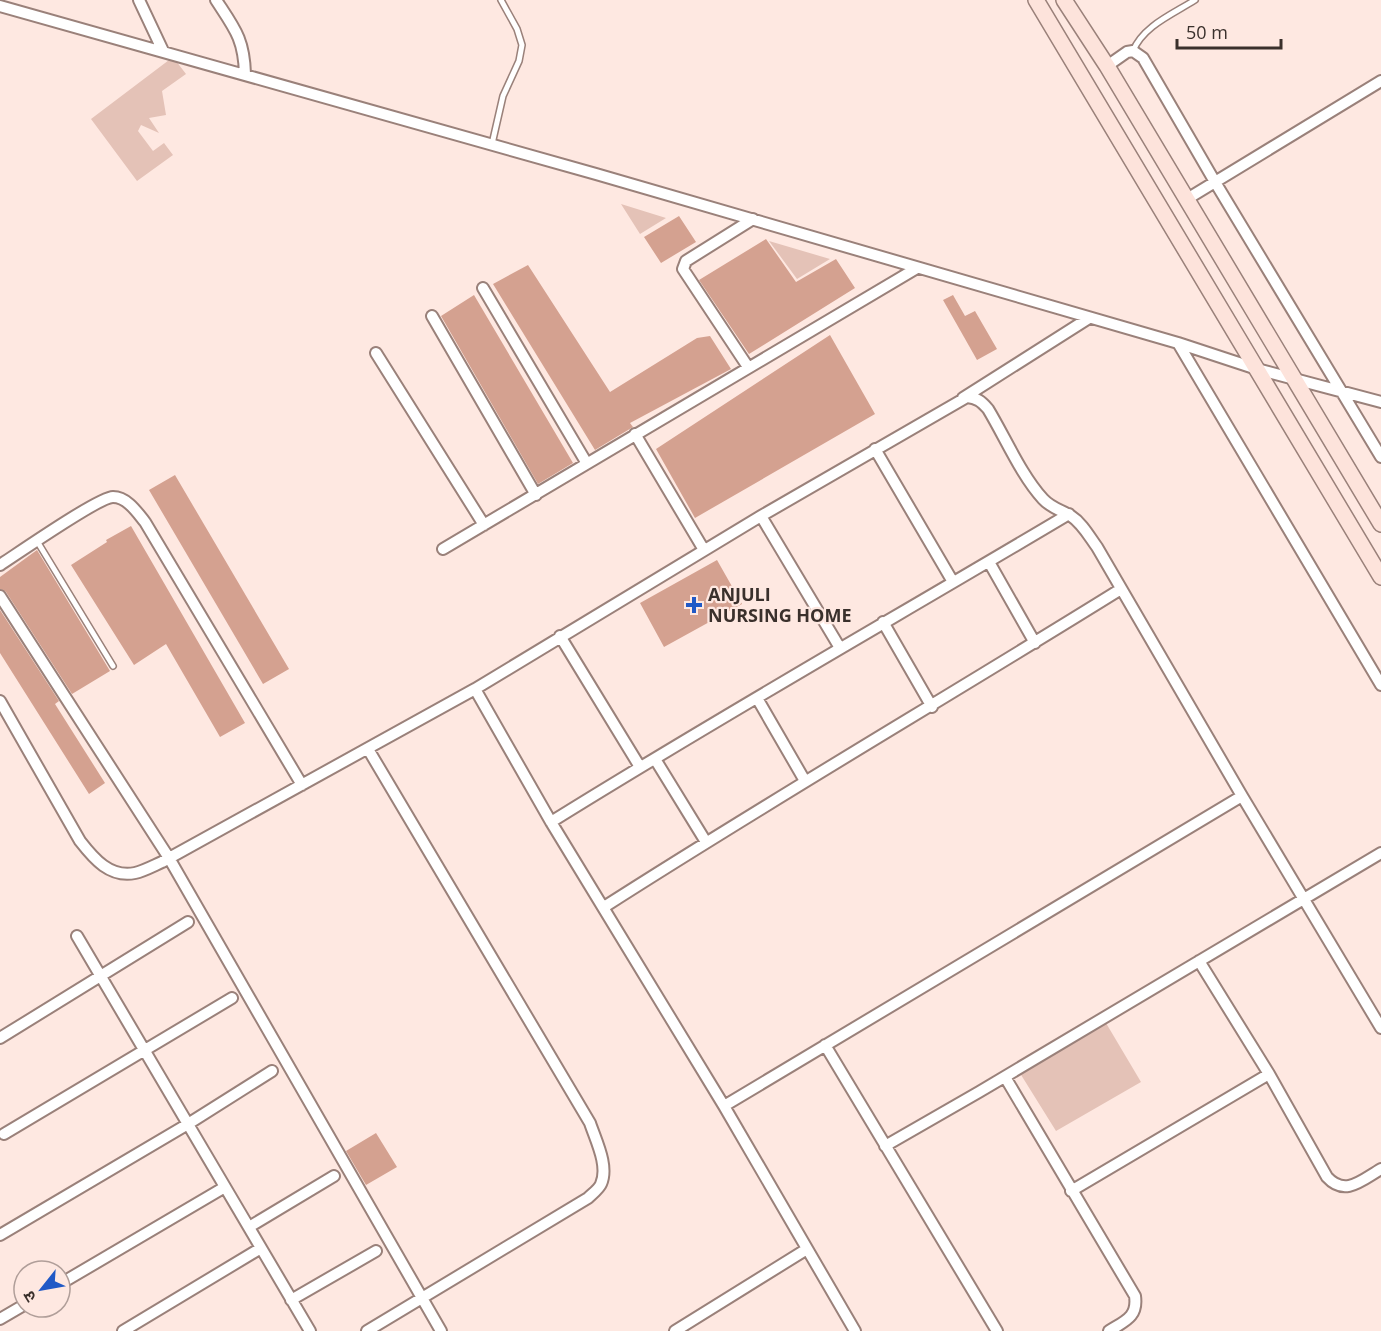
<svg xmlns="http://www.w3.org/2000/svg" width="1381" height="1331" font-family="'Open Sans','Noto Sans Devanagari',sans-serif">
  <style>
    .green { fill: #e4c2b7 }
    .building { fill: #d4a190 }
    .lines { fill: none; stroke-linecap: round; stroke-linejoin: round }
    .lane-casing { stroke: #9a817a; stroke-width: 8 }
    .street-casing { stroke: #9a817a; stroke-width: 14 }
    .secondary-casing { stroke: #9a817a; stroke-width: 18 }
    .lane { stroke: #fff; stroke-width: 5 }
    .street { stroke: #fff; stroke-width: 10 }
    .secondary { stroke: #fde3db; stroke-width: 15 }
    .poi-dot { fill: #2059c6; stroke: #fee8e1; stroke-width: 2 }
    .labels { text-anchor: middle; stroke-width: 4.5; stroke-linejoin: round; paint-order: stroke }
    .poi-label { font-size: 18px; font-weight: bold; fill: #3a302c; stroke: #fee8e1; text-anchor: start }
  </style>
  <rect width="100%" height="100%" fill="#fee8e1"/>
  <path class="green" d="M173 57 186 74 162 91 166 115 149 118 159 133 141 125 138 131 153 151 164 143 173 155 137 181 91 119Z
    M621 204 666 218 640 234Z
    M769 241 830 259 797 279Z
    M1103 1018 1141 1082 1056 1131 1018 1070Z"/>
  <path class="building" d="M679 216 696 242 661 263 644 237Z
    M766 239 796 282 836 259 855 288 749 354 699 280Z
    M528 265 610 392 697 338 710 336 731 369 630 423 633 427 595 450 493 284Z
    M474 295 573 463 538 484 441 316Z
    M953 295 965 316 975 311 997 349 977 360 943 300Z
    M830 335 875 414 695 518 656 449Z
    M175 475 289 669 263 684 149 490Z
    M131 526 245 723 220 737 166 644 134 665 71 565 107 542 106 540Z
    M37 550 110 671 72 694 6 592 0 589V577Z
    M717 560 742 604 664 647 640 603Z
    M0 610 59 701 55 704 105 783 89 794 0 653Z
    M376 1133 397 1167 366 1185 346 1151Z"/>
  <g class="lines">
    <g class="lane-casing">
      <path id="lane" d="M1133 51C1143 26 1173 14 1195 0
        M492 144 503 96 519 61 522 45 517 29 501 0
        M37 541 113 666"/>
    </g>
    <g class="street-casing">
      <path id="street" d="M139 0 163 51
        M216 0C235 29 244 39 245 74
        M0 6 596 174 1178 343 1257 369 1381 402
        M1107 66 1127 52 1133 51 1143 58 1215 182 1381 457
        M1187 199 1381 81
        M483 288 586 462
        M432 316 536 495
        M1178 343 1381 685
        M376 353 484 525
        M748 367 683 269 686 261 753 219
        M963 398 1089 318
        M635 434 704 550
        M875 449 953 582
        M761 516 840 648
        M443 549 917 268
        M989 562 1035 643
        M0 565C17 554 99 497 113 497 127 497 137 512 145 522L302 785
        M0 596 169 858 441 1331
        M883 622 932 707
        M560 636 640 767
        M475 689 551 822 724 1106 855 1331
        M757 698 805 781
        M0 701 80 841C94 859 110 878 135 873 144 871 153 866 162 862L475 689 761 516 967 397C977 398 981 401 988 409 1005 437 1021 475 1043 499 1051 508 1061 510 1071 516 1082 523 1089 536 1097 547L1242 796 1381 1028
        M655 759 706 842
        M551 822C721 716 896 617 1069 514
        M604 907C774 798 949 696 1121 589
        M77 936 310 1331
        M1199 961 1269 1074 1327 1177C1345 1197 1362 1180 1381 1169
        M0 1038 188 922
        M825 1045 997 1331
        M1005 1077 1135 1296C1138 1317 1125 1321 1109 1331
        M724 1106 1242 796
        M4 1134 232 998
        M885 1146 979 1092 1381 853
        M1071 1191 1269 1074
        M249 1227 334 1176
        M0 1235 188 1124 272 1071
        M60 1284 225 1187
        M291 1300 376 1251
        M0 1319 24 1305
        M123 1331 261 1248
        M367 1331 588 1198C592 1194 599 1189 601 1184 609 1166 596 1141 590 1123L368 749
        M675 1331 807 1249"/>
    </g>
    <g class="secondary-casing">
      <path id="secondary" d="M1036 0 1381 577
        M1064 0 1107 66 1381 524"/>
    </g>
    <use href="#lane" class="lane"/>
    <use href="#street" class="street"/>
    <use href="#secondary" class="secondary"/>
  </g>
  <path class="poi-dot" d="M691 596h6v6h6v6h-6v6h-6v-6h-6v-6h6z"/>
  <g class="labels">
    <g class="poi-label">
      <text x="708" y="601">ANJULI<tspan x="708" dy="21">NURSING HOME</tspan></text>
    </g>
  </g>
  <g transform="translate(42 1289) rotate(239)"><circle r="28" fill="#fee8e1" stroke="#b09e99" stroke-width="1.5"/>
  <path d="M0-4.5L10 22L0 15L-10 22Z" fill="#2059c6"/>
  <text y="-9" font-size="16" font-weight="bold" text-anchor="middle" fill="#3a302c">उ</text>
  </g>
  <path d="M1177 39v9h104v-9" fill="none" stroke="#3a302c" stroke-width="3"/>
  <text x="1186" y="39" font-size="18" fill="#3a302c" stroke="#fee8e1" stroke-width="4.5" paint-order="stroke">50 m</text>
</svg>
